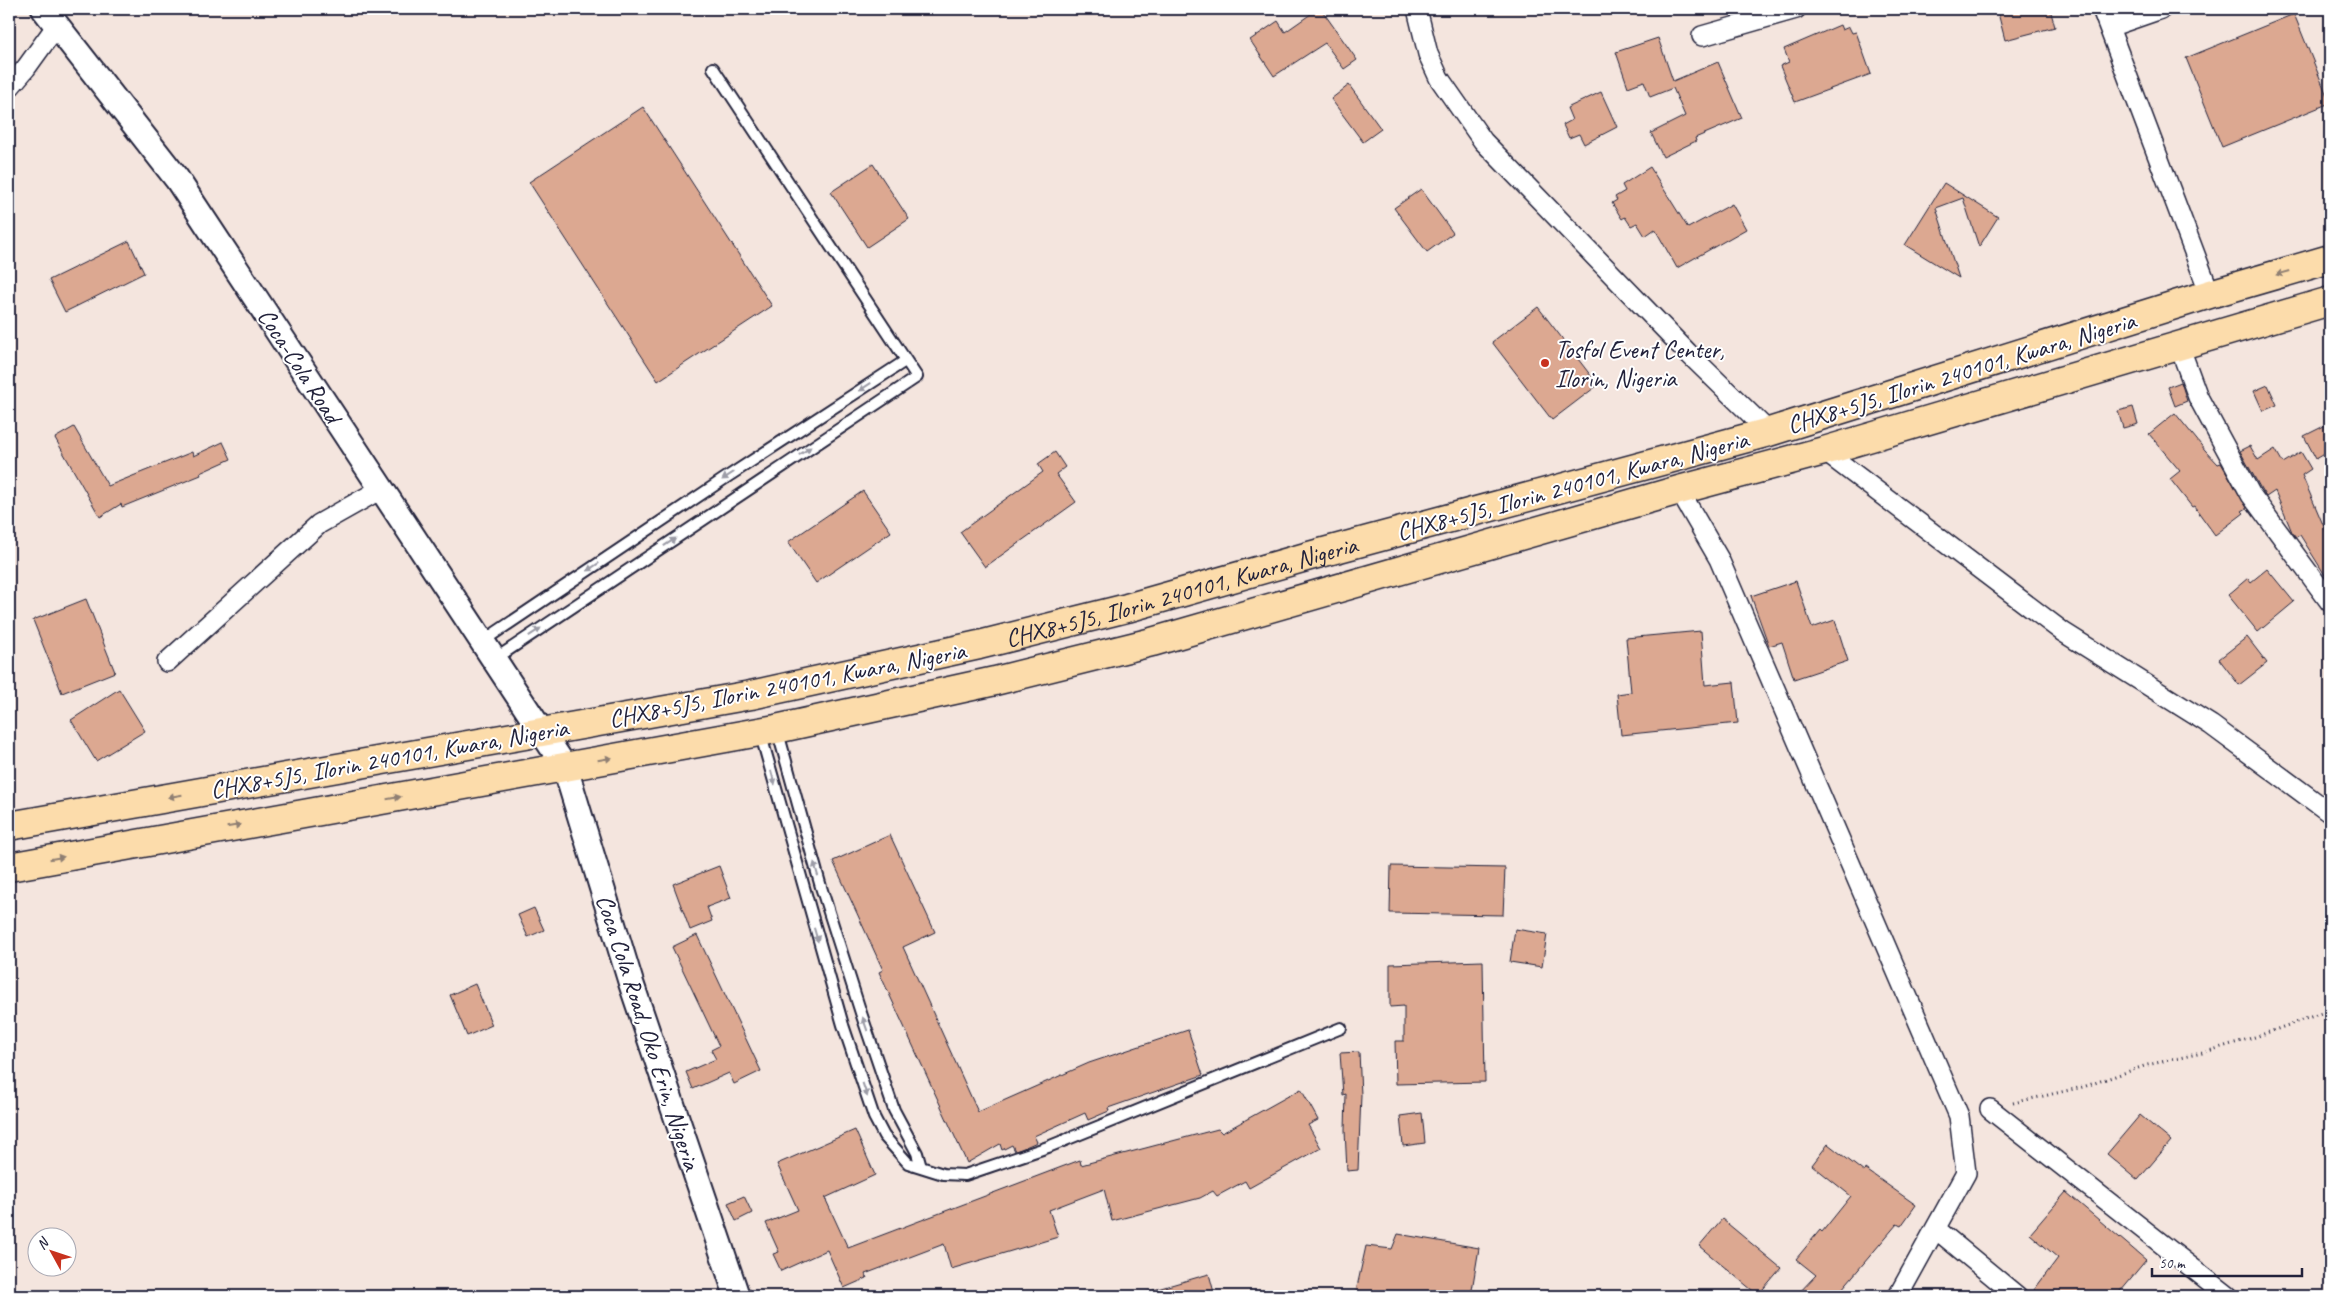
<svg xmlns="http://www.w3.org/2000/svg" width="2339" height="1305" font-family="Caveat,sans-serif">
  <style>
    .building { fill: #dca891; stroke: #22223b }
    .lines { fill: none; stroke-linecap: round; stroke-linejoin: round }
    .service-casing { stroke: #22223b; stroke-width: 14 }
    .minor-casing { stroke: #22223b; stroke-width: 22 }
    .tertiary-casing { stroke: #22223b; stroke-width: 28 }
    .primary-casing { stroke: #22223b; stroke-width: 31 }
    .path { stroke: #22223b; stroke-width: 3; stroke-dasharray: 1 4; stroke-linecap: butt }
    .service { stroke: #fff; stroke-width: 10 }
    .minor { stroke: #fff; stroke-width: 19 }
    .tertiary { stroke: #fff; stroke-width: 24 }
    .primary { stroke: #fcdcab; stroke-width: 28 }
    .oneway { fill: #8f7f73 }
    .oneway2 { fill: #9c9ca7 }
    .poi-dot { fill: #c8321e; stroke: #fff; stroke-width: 2 }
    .labels { text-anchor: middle; stroke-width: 4; stroke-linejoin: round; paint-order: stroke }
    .poi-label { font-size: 25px; fill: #22223b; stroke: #fff; text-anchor: start }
    .street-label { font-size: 25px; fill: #22223b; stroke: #fff }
  </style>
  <rect width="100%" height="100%" fill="#f4e5de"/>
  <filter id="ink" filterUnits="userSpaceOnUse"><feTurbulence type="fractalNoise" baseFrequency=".02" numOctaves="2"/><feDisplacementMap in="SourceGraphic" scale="10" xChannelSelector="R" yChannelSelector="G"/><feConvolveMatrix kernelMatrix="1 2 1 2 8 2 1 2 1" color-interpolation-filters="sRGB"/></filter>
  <g filter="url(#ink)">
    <path class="building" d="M1318 9H1321L1357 60 1344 69 1325 43 1274 76 1250 40 1278 21 1285 32Z
      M1997 9H2050L2055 27 2005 40Z
      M2294 14 2330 103 2222 147 2186 58Z
      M1840 25 1842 30 1849 27 1852 33 1856 32 1871 74 1795 102 1780 66 1789 62 1784 49Z
      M1658 38 1673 81 1718 62 1742 118 1695 138 1696 141 1663 157 1651 133 1685 116 1673 88 1650 97 1644 81 1628 87 1616 52Z
      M1349 85 1381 129 1363 142 1331 99Z
      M1601 92 1617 127 1584 144 1579 134 1569 138 1563 125 1572 120 1567 108Z
      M643 107 772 306 658 381 529 182Z
      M873 164 909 219 867 247 831 192Z
      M1650 167 1688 228 1732 204 1746 229 1677 268 1655 229 1645 236 1637 223 1631 226 1625 217 1622 219 1612 203 1617 200 1615 197 1625 191 1622 185Z
      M1944 183 1998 217 1979 247 1963 198 1936 208 1959 278 1905 245Z
      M1421 189 1453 233 1427 252 1394 208Z
      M129 241 144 273 65 312 49 280Z
      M1538 307 1598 385 1552 420 1492 342Z
      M2181 382 2187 401 2175 406 2168 387Z
      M2268 385 2277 405 2263 411 2254 391Z
      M2133 407 2138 424 2123 428 2118 411Z
      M2175 413 2205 450 2218 464 2221 463 2247 508 2242 511 2244 513 2215 535 2194 506 2192 507 2170 479 2180 471 2149 434Z
      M2330 423V451L2316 459 2304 436Z
      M74 427 108 486 192 452 193 456 223 442 231 459 200 473 201 475 122 507 121 504 100 517 55 438Z
      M2250 446 2258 460 2275 449 2283 463 2301 452 2311 469 2302 475 2330 541V583L2300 535 2296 537 2292 532 2275 491 2266 497 2261 489 2240 451Z
      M1055 452 1065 467 1056 474 1076 502 985 567 960 532 1043 472 1038 464Z
      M863 491 891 532 816 583 788 542Z
      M2267 569 2294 602 2258 632 2228 595 2248 578 2251 582Z
      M1796 581 1812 628 1835 620 1848 661 1794 679 1782 642 1769 646 1751 596Z
      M86 599 115 672 62 693 33 620Z
      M1701 631 1705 685 1734 682 1738 723 1621 735 1617 694 1631 692 1626 638Z
      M2247 637 2267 663 2239 685 2219 659Z
      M119 689 145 731 96 761 71 720Z
      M890 835 935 932 903 947 978 1112 1089 1063 1188 1030 1203 1075 1108 1108 1109 1111 1088 1120 1085 1113 1034 1136 1037 1142 1021 1149 1015 1151 1012 1145 1002 1150 1000 1144 967 1163 879 972 883 970 833 861Z
      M719 866 731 898 707 907 712 921 690 930 673 884Z
      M1391 866 1505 868 1503 915 1390 913Z
      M534 908 544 930 528 937 518 915Z
      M1515 929 1547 934 1542 967 1510 962Z
      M697 935 761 1071 734 1084 729 1073 693 1089 686 1072 716 1059 711 1050 719 1046 672 947Z
      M1483 961 1485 1082 1396 1084 1395 1041H1404V1006L1390 1007V964Z
      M475 984 492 1025 467 1036 450 995Z
      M1359 1052 1361 1095 1358 1170 1347 1171 1345 1130 1346 1094 1343 1095 1340 1053Z
      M1301 1089 1318 1120 1308 1125 1321 1148 1249 1188 1245 1181 1217 1196 1213 1191 1200 1198 1112 1221 1104 1189 1049 1210 1058 1237 951 1269 944 1244 865 1274 867 1278 844 1288 827 1250 781 1271 773 1254 779 1252 766 1223 798 1210 777 1164 855 1130 875 1175 825 1198 848 1248 1080 1160 1081 1165 1218 1129 1222 1133Z
      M1422 1113 1425 1143 1403 1146 1400 1116Z
      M2140 1115 2171 1141 2138 1180 2107 1154Z
      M1828 1144 1864 1172 1865 1169 1916 1205 1901 1226 1897 1224 1836 1296H1796L1816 1275 1796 1259 1820 1230 1822 1232 1851 1196 1812 1165Z
      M2066 1192 2146 1260 2116 1296H2043L2034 1290 2058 1258 2030 1234Z
      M744 1196 752 1213 736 1221 728 1203Z
      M1722 1219 1781 1268 1758 1295 1699 1246Z
      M1398 1234 1479 1248 1471 1296H1355L1366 1246 1392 1249Z
      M1209 1274 1215 1296H1147V1292Z"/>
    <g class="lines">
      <g class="service-casing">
        <path id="service" d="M483 641 727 477 905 361
          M495 659 917 377 713 68
          M777 729 821 887 861 1013 894 1110 917 1153 921 1167
          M760 732 843 1025 874 1117 884 1136 908 1163 943 1174 965 1175 1048 1147 1341 1028"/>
      </g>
      <g class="minor-casing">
        <path id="minor" d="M1417 9 1428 54 1439 78 1483 141 1688 353 1769 432
          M2102 9 2210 294
          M2109 27 2161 9
          M1702 36 1796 9
          M9 88 26 68 57 25
          M2180 348 2198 397 2251 495 2330 602
          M1824 451 2063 632 2211 725 2330 813
          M1679 490 1719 559 1959 1116 1966 1173 1898 1296
          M167 662 319 524 381 489
          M1990 1109 2228 1296
          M1936 1229 2017 1296"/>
      </g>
      <g class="tertiary-casing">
        <path id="tertiary" d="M44 9 177 179 565 767 631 983 737 1296"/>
      </g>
      <g class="primary-casing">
        <g id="primary">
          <path id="s1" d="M9 826 751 695 979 645 1127 608 1313 555 1769 432 2210 294 2330 259"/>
          <path d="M9 867 776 729 995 681 1152 642 1679 490 1824 451 2330 301"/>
        </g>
      </g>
      <path class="path" d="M2013 1103 2083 1087 2147 1065 2202 1053 2258 1036 2330 1010"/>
      <use href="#service" class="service"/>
      <use href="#minor" class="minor"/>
      <use href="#tertiary" class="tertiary"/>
      <use href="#primary" class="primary"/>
    </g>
    <defs><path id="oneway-solid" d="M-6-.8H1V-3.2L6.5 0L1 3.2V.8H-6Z" transform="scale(1.25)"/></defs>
    <g class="oneway">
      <use href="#oneway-solid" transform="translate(2283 273) rotate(164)"/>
      <use href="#oneway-solid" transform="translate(605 759) rotate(-10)"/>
      <use href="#oneway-solid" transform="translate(175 796) rotate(170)"/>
      <use href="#oneway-solid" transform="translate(394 798) rotate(-10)"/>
      <use href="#oneway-solid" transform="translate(234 826) rotate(-10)"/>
      <use href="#oneway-solid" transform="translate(57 858) rotate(-10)"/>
    </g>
    <g class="oneway2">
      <use href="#oneway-solid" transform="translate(865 387) rotate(147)"/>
      <use href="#oneway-solid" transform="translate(805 451) rotate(-34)"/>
      <use href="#oneway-solid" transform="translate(728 476) rotate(147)"/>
      <use href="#oneway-solid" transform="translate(670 542) rotate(-34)"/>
      <use href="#oneway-solid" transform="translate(593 567) rotate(146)"/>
      <use href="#oneway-solid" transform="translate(535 632) rotate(-34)"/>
      <use href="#oneway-solid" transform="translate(773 778) rotate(75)"/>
      <use href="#oneway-solid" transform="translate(816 869) rotate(-106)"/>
      <use href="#oneway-solid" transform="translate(816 935) rotate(74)"/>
      <use href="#oneway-solid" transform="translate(865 1024) rotate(-109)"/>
      <use href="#oneway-solid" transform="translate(865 1090) rotate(71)"/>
    </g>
  </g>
  <circle class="poi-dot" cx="1545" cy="363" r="5"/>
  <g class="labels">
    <g class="poi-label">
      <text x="1555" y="358">Tosfol Event Center,<tspan x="1555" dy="29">Ilorin, Nigeria</tspan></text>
    </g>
    <g class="street-label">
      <text transform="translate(300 365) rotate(57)" y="9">Coca-Cola Road</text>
      <text transform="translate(1961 372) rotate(-17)" y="9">CHX8+5J5, Ilorin 240101, Kwara, Nigeria</text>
      <text transform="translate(1572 485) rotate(-15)" y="9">CHX8+5J5, Ilorin 240101, Kwara, Nigeria</text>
      <text dy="9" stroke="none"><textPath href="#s1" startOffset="1196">CHX8+5J5, Ilorin 240101, Kwara, Nigeria</textPath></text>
      <text transform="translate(787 684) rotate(-11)" y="9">CHX8+5J5, Ilorin 240101, Kwara, Nigeria</text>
      <text transform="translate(389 758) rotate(-10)" y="9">CHX8+5J5, Ilorin 240101, Kwara, Nigeria</text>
      <text transform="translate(649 1032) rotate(72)" y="9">Coca Cola Road, Oko Erin, Nigeria</text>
    </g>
  </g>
  <rect width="2339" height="1305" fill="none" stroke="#fff" stroke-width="30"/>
  <rect x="15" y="15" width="2309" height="1275" fill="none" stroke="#22223b" stroke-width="2" filter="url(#ink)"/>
  <g transform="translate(52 1252) rotate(310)"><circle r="24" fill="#ffffff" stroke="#a7a7b1"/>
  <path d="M0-4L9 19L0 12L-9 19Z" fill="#c8321e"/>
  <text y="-8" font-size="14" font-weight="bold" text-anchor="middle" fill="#22223b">N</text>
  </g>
  <path d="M2152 1268v8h150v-8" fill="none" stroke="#22223b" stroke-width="2.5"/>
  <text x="2159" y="1268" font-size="15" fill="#22223b" stroke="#ffffff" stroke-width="4" paint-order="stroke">50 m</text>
</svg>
